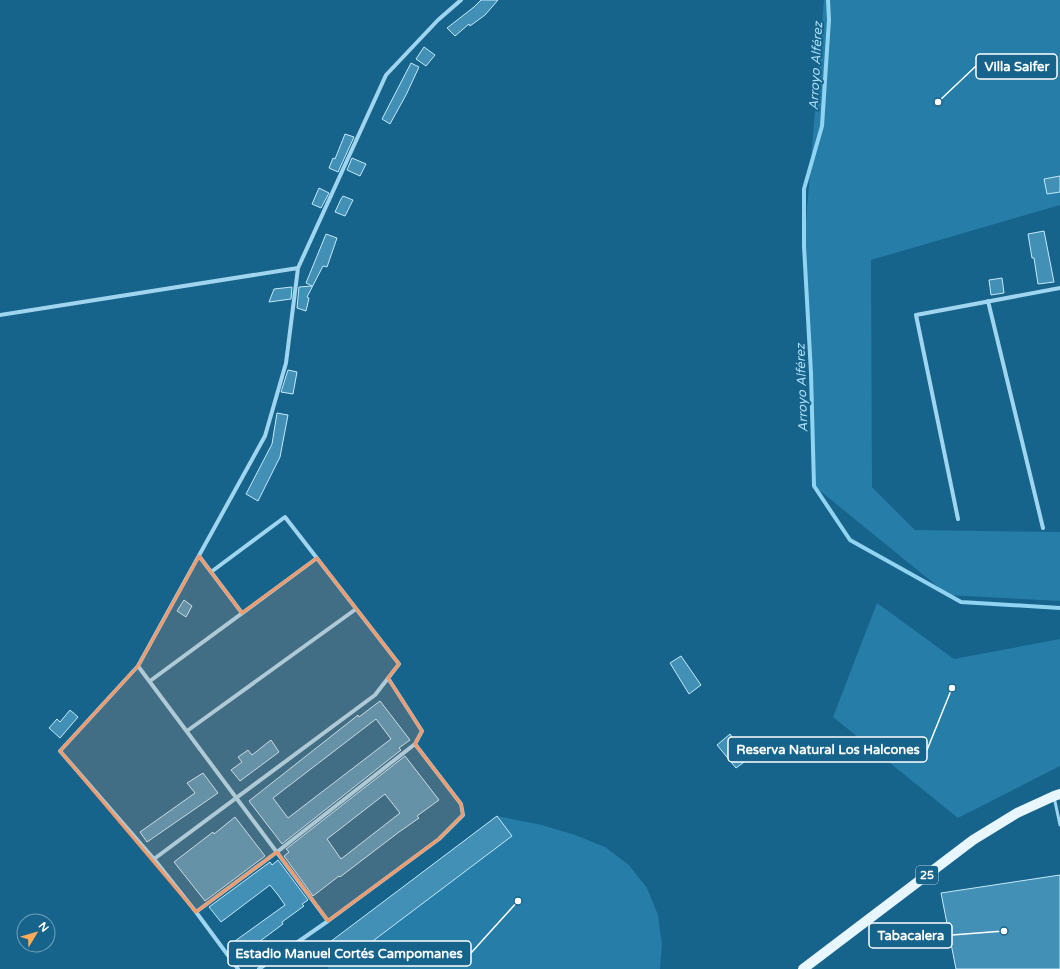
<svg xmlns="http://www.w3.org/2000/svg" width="1060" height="969" font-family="'Varela Round',sans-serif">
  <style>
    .green { fill: #257da8 }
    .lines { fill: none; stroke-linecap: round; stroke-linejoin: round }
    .stream { stroke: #91d4f2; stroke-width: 4 }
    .building { fill: #4390b6; stroke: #c5e9fb; fill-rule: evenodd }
    .lane { stroke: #9fd5ef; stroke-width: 3 }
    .street { stroke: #9fd5ef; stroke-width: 4 }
    .primary { stroke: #e7f6ff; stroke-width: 10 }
    .marked { fill: #f19b6d; fill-opacity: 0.2; stroke: #f19b6d; stroke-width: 3; stroke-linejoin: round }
    .labels { text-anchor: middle; stroke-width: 4; stroke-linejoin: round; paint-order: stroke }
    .shield { fill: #16638b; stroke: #b9d0dc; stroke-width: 1 }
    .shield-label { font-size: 11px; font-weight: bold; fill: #fff }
    .water-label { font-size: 13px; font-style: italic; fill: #aadef6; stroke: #16638b }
    .leader { fill: none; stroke: #fff; stroke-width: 1.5 }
    .callout-dot { fill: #fff; stroke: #16638b; stroke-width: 1.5 }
    .callout { fill: #16638b; stroke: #fff; stroke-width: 1.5 }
    .callout-label { font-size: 13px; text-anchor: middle; font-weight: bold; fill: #fff }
  </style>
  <rect width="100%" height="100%" fill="#16638b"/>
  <path class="green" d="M824 0H1060V205L871 260 872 487 915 530 1060 532V601L948 595 814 486 804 246Z
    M877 603 954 659 1060 639V766L958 818 833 717Z
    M497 816 542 825 575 835 605 847 629 865 647 888 658 915 662 945 660 969H328L330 942Z"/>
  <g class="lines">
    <path class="stream" d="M828 0 829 20 822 126 804 189V246L811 373 814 486 850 540 961 602 1060 608"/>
  </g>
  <path class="building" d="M481 0H498L485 15 470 26 469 24 455 36 447 28 474 7Z
    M424 47 435 55 426 66 416 59Z
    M411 63 419 67 406 95 390 124 382 119Z
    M345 134 354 137 338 172 329 168 333 158 335 159Z
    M352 158 366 164 360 176 347 170Z
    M1060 176V192L1047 194 1044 179Z
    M319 188 329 193 321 208 312 204Z
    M343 196 353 200 345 216 335 212 341 199Z
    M1044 231 1054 282 1038 284 1034 258H1032L1028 234Z
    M326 234 337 238 327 267 323 266 307 297 309 298 306 311 297 308 299 287 312 286 306 283Z
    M1002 278 1004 293 991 295 989 280Z
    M292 287 291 299 269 302 274 289Z
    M288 370 297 372 293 394 281 392Z
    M277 413 288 415 280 457 258 501 246 494 272 444Z
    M184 600 192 606 186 617 177 611Z
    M681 656 701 685 689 694 670 663Z
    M380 701 410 740 399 748 401 750 282 844 249 801 348 723 358 715 359 717ZM376 719 391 739 288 818 273 798Z
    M70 710 78 717 60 738 49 728 57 719 60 722Z
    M730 734 747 760 736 768 717 745Z
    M271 740 279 752 240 781 231 770 242 762 238 757 248 750 252 755Z
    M405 756 439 800 417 816 419 818 399 832 340 877 339 876 313 896 284 856 289 852 286 849ZM385 794 400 813 341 859 327 839Z
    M203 773 218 793 147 842 140 832 195 793 187 783Z
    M497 816 512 836 345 962 330 942Z
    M235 817 265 856 205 901 174 862 213 832 214 834Z
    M278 860 308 900 302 904 304 906 282 922 283 924 244 953 235 941 285 905 278 895 270 885 221 922 209 907 270 862 272 865Z
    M1060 875V969H956L941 893Z"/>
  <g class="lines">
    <path class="lane" d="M1054 797 1060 825"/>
    <path class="street" d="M988 301 1043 528
      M0 315 298 268
      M958 519 916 315 1060 288
      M199 556 242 613
      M138 666 328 921
      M150 681 317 558
      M187 731 356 609
      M154 859 375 695 399 664 285 517 211 572
      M196 912 277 852 415 744
      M238 969 196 912 154 859 60 751 138 666 265 436 286 363 298 268 386 75 438 20 461 0
      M259 969 328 921 439 839 463 815 461 804 415 744 422 731 388 678"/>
    <path class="primary" d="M803 969 973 840 1017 813 1054 796 1060 794"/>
  </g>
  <path class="marked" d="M199 556 242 613 317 558 399 664 388 678 422 731 415 744 461 804 463 815 439 839 328 921 277 852 196 912 60 751 138 666Z"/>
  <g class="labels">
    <rect class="shield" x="916" y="866" width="22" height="18" rx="3"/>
    <g class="shield-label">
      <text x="927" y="879">25</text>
    </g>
    <g class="water-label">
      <text transform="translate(815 66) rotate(-87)" y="5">Arroyo Alférez</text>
      <text transform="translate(801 388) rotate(-92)" y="5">Arroyo Alférez</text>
    </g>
  </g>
  <path class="leader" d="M938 102L976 66M952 688L927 750M1004 931L952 935M518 901L471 953"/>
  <g class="callout-dot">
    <circle cx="938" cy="102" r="4"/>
    <circle cx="952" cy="688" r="4"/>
    <circle cx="1004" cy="931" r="4"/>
    <circle cx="518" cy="901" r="4"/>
  </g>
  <g class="callout">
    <rect x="976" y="54" width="81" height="25" rx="4"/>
    <rect x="728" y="737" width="199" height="25" rx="4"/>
    <rect x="869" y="923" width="83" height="25" rx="4"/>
    <rect x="228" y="941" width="243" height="25" rx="4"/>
  </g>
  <g class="callout-label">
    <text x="1017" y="71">Villa Saifer</text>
    <text x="828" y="754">Reserva Natural Los Halcones</text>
    <text x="911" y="940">Tabacalera</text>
    <text x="349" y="958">Estadio Manuel Cortés Campomanes</text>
  </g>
  <g transform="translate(36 933) rotate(52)"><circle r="19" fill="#16638b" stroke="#73a1b9"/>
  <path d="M0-3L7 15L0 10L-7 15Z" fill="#ffac5d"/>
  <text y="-6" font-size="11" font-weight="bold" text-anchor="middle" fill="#ffffff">N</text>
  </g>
</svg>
